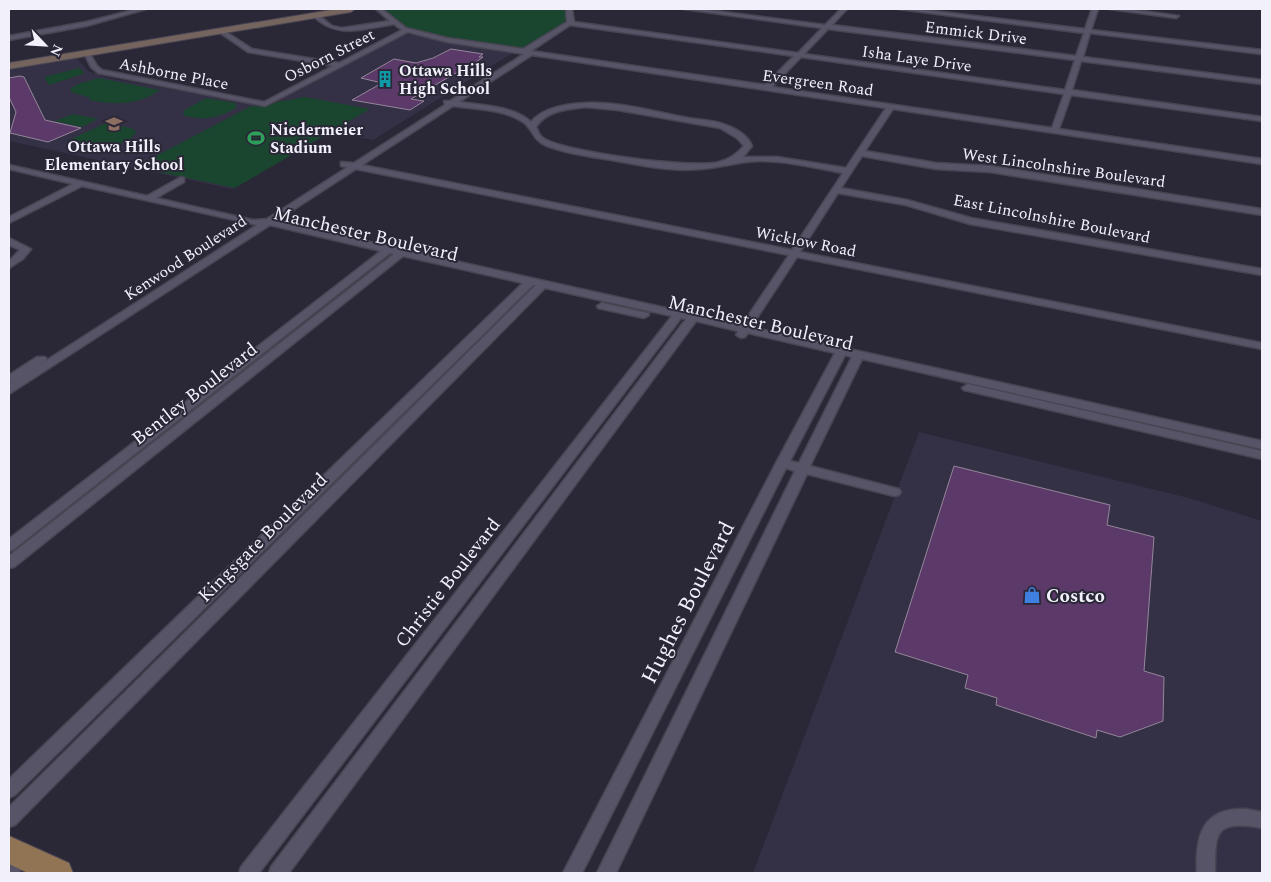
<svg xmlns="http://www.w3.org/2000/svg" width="1271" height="882" font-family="Spectral,serif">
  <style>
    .built { fill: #343046 }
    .green { fill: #1a452f }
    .building { fill: #5b3968; stroke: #948799 }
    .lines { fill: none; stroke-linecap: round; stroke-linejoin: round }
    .street-casing { stroke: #484553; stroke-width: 3 }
    .secondary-casing { stroke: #484553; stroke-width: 2 }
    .primary-casing { stroke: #484553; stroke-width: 2 }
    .street { fill: #575467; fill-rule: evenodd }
    .secondary { fill: #74645d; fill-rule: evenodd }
    .primary { fill: #917453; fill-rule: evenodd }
    .labels { text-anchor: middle; stroke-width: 4; stroke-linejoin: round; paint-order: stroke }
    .far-street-label { font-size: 16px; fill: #f2f0fb; stroke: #2a2737 }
    .far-poi-label { font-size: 16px; font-weight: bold; fill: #f2f0fb; stroke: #2a2737; text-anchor: start }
    .street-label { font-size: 19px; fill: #f2f0fb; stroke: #2a2737 }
    .poi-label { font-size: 19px; font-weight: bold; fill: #f2f0fb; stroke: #2a2737; text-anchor: start }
    .near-street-label { font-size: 22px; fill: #f2f0fb; stroke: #2a2737 }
  </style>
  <rect width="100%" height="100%" fill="#2a2737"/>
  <path class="built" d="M407 34 514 52 373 140 330 132 232 189 9 141V69L77 58 88 71 108 78 262 105Z
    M919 432 1189 498 1262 521V873H753Z"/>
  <path class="green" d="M385 9H564L567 15 564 23 522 50 420 33 407 28Z
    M79 68 84 72 83 74 49 85 44 77Z
    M99 78 160 90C137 106 114 105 88 100L91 98 71 92V88L81 83Z
    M305 97 370 109 235 188 135 167 251 106 265 107 277 102Z
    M206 98 236 103V108C216 119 207 120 184 116L183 111Z
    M73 114 98 119 82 127 55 121Z
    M106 123 131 128 137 132 130 139 104 151 67 143V141Z"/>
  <path class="building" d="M451 49 483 54 479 57H483L465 70H461L411 99 424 101 410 110 352 100 382 83 361 78 394 59 416 63 433 58Z
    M20 76 24 77 45 120 81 128 48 142 10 133 16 112 9 97V78Z
    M954 466 1110 505 1107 525 1154 537 1144 671 1164 677 1163 721 1120 737 1097 730 1096 738 996 705 997 698 965 688 968 675 895 652Z"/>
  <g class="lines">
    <g class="street-casing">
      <path id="street" d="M137 9H146L86 26 9 40V36L86 22Z
        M376 9H382L406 28 447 38 523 49 567 22 566 9H572L574 22 798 53 822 28 684 9H700L825 25 841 9H847L832 25 1076 56 1084 33 899 9H915L1085 29 1092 9H1098L1091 30 1262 50V54L1090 33 1083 57 1262 80V84L1081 61 1072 90 1262 117V121L1071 95 1059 129 1262 159V164L893 109 865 151 936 163 990 166 1262 209V215L990 172 936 169 862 156 841 188 907 200 971 218 1262 269V275L970 224 906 205 838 193 800 252 1262 343V349L797 257 751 327 1262 441V449L862 359 810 466 899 489 901 492 899 495 894 496 807 474 616 873H597L795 471 786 468 582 873H563L776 463 835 353 748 333 745 337 741 338 736 335 738 331 696 321 289 873H269L271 867 686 319 681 318 259 873H239L241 867 672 316 545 288 15 825 9 827V807L536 285H533L15 795 9 798V779L523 283 403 256 14 567 9 568V556L394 254 390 253 14 549 9 551V539L381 251 270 225 9 394V385L12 383H9V375L37 357H45L47 359 45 361 27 373 257 225 82 186 9 223V217L73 184 9 169V165L147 196 181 177 184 178V182L156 198 253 220 267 219 348 167 341 166V162L354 163 445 105 444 101H450L524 54 447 42 408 32 265 106 98 73 91 67 84 53 89 52 97 66 102 70 264 102 333 66 248 52 219 32V30H223L252 49 339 63 402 30 394 24C362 29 337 40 312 15L317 14 332 26 342 28 390 21ZM570 25 794 56 765 85 531 51ZM828 29 1075 60 1065 90 804 54ZM532 55 886 108 846 168 777 157H743L752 146C748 135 736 129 726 125 715 120 700 120 688 118 655 112 618 101 585 103 567 104 543 107 531 122 514 106 481 105 459 102ZM801 57 1064 94 1052 128 772 87ZM453 106C475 109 504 109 523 122 534 130 532 140 547 146 568 154 594 157 617 161 644 166 673 172 700 169 721 168 739 161 760 161 788 161 816 168 843 173L792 250 362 165ZM586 107 618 110 720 128 737 138 744 146C736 154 730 159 719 162 695 169 559 152 542 137 539 135 538 130 536 127 547 110 568 109 586 107ZM356 169 789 255 742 325 276 221ZM845 355 852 357 799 463 790 461Z
        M1110 9H1127L1179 16 1176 18Z
        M9 238 31 249 23 259 9 268V261L20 250 9 245Z
        M602 303 648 313 649 315 644 318 598 308 597 306Z
        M968 384 1262 451V459L964 390 962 388Z
        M1246 809 1262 812V828C1215 820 1215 831 1215 873H1197C1195 836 1202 807 1246 809Z
        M22 847 29 850 31 856 29 862 18 873H9V857L15 850Z"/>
    </g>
    <g class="secondary-casing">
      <path id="secondary" d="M337 9H355L351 12 9 69V63Z"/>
    </g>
    <g class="primary-casing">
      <path id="primary" d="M9 836 69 863 73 873H28L9 864Z"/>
    </g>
    <use href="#street" class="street"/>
    <use href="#secondary" class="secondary"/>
    <use href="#primary" class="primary"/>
  </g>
  <defs>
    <g id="building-bare" transform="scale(1.35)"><path d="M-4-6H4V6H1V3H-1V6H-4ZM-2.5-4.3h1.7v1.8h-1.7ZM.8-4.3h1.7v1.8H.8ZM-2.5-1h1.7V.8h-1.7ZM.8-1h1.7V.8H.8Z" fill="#0f9aa8" stroke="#2a2737" stroke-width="2.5" paint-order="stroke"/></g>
    <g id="school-bare" transform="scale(1.35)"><path d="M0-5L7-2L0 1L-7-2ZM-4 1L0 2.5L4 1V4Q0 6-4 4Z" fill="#8d6e63" stroke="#2a2737" stroke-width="2.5" paint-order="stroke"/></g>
    <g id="stadium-bare" transform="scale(1.35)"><path d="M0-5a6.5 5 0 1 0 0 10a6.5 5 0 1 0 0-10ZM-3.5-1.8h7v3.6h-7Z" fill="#2e9e5b" stroke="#2a2737" stroke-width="2.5" paint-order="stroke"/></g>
    <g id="shop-bare" transform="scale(1.35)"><path d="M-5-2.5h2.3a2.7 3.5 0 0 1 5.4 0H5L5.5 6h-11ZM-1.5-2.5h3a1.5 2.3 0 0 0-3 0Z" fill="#3f7fe0" stroke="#2a2737" stroke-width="2.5" paint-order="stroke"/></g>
  </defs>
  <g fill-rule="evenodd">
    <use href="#building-bare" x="385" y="79"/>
    <use href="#school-bare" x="114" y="124"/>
    <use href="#stadium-bare" x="256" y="138"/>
    <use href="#shop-bare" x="1032" y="595"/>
  </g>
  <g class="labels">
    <g class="far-street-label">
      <text transform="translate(976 32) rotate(7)" y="6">Emmick Drive</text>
      <text transform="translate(329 55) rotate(-27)" y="6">Osborn Street</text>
      <text transform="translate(917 58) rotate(8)" y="6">Isha Laye Drive</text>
      <text transform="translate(174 73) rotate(11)" y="6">Ashborne Place</text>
      <text transform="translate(818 82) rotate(8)" y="6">Evergreen Road</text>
      <text transform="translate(1064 167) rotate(8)" y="6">West Lincolnshire Boulevard</text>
      <text transform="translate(1052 218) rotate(11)" y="6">East Lincolnshire Boulevard</text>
      <text transform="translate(806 241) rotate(11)" y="6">Wicklow Road</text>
      <text transform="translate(185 257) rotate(-33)" y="6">Kenwood Boulevard</text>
    </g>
    <g class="far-poi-label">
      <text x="399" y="76">Ottawa Hills<tspan x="399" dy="18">High School</tspan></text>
      <text x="270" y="135">Niedermeier<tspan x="270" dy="18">Stadium</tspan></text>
      <text x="114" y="152" text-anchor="middle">Ottawa Hills<tspan x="114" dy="18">Elementary School</tspan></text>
    </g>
    <g class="street-label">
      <text transform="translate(366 233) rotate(13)" y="7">Manchester Boulevard</text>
      <text transform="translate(761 322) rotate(13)" y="7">Manchester Boulevard</text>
      <text transform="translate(194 393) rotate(-38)" y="7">Bentley Boulevard</text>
      <text transform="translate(262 537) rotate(-45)" y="7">Kingsgate Boulevard</text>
      <text transform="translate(447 582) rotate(-52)" y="7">Christie Boulevard</text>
    </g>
    <g class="poi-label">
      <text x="1046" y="602">Costco</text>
    </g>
    <g class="near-street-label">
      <text transform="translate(687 602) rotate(-63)" y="8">Hughes Boulevard</text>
    </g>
  </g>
  <rect width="1271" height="882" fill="none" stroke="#f2f0fb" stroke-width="20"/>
  <g transform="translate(45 45) rotate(115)" stroke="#2a2737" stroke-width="4" paint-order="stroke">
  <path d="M0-4L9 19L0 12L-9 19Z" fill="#f2f0fb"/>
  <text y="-8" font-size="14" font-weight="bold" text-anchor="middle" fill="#f2f0fb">N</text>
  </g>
</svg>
